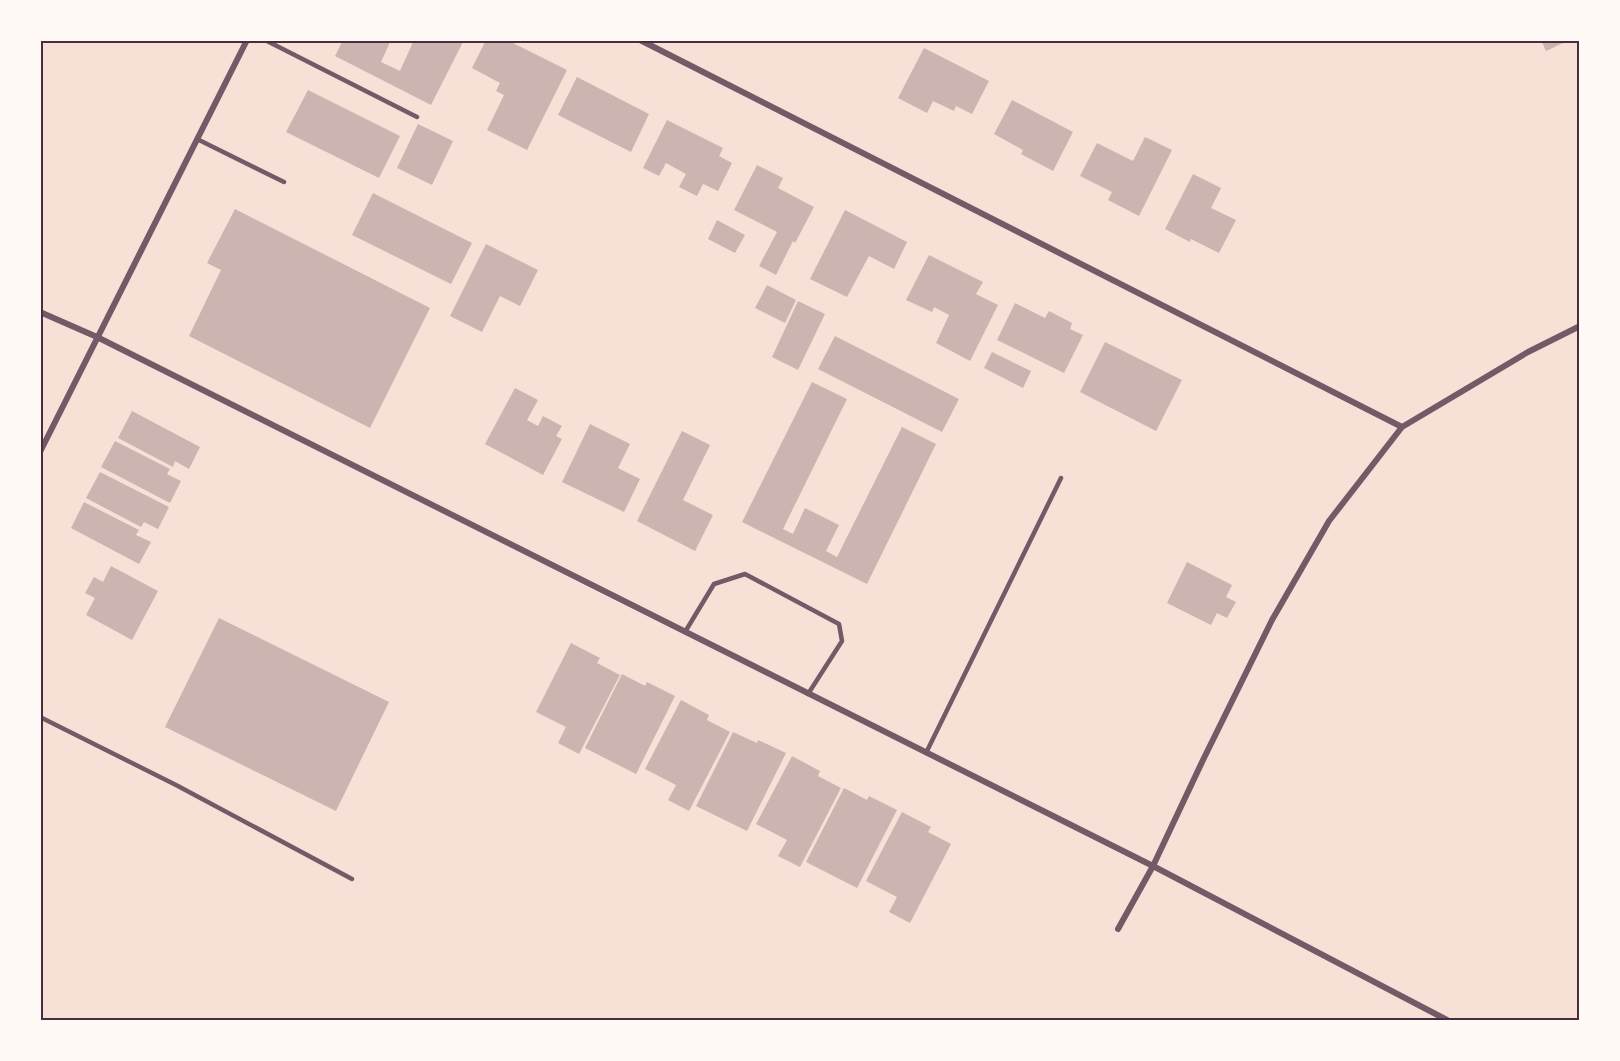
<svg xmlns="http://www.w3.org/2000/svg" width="1620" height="1061" font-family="Montserrat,sans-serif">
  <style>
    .building { fill: #ccb4b1 }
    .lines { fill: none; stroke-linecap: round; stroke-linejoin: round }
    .service { stroke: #755966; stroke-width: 4.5 }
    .minor { stroke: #755966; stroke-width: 6 }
    .neatline { fill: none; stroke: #4a2c40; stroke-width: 2 }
  </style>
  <rect width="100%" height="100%" fill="#f7e1d7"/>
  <path class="building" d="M343 40H391L381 62 400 71 414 40H464L431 105 335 56Z
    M486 40H507L567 70 527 150 487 130 504 95 496 91 500 83 472 68Z
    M1541 40H1561L1563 43 1546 51Z
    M924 48 989 81 972 114 956 106 954 111 933 101 927 113 898 98Z
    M577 77 649 114 631 152 558 115Z
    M308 90 400 136 379 178 286 132Z
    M1012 100 1073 132 1053 171 1021 154 1023 150 994 134Z
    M667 120 723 148 719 156 732 163 718 191 703 184 697 196 679 187 686 174 666 163 659 176 643 168Z
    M418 124 453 141 432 185 397 168Z
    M1145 137 1172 150 1139 216 1108 200 1112 192 1080 176 1097 143 1133 161Z
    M757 165 783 178 778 188 814 207 795 243 793 241 776 275 759 266 777 232 734 210Z
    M1193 174 1221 188 1211 208 1236 220 1219 253 1191 239 1190 242 1165 229Z
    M373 193 472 243 451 284 352 235Z
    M235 209 430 308 370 428 189 336 221 270 207 263Z
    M845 210 907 242 894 269 869 256 847 297 810 279Z
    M717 220 745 235 735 253 708 239Z
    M486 244 538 270 520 306 500 296 482 332 450 316Z
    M929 255 983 282 976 294 998 305 970 361 936 343 949 315 934 307 932 312 906 300Z
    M767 285 796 300 785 323 755 308Z
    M798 301 825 314 798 370 772 357Z
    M1015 303 1045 318 1049 311 1072 323 1070 329 1083 335 1064 373 997 340Z
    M835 336 959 399 942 432 818 369Z
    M1105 342 1182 380 1156 431 1080 392Z
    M992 352 1031 371 1023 388 984 368Z
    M812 382 847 399 783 529 793 534 805 508 839 525 826 551 837 557 902 427 936 444 867 584 742 522Z
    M515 388 538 400 527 420 538 426 543 416 562 426 556 436 562 439 543 475 485 444Z
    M132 411 200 447 189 469 175 461 173 467 118 438Z
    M590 424 630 444 618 468 640 479 624 512 562 482Z
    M682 431 710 445 683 500 713 515 695 551 637 521Z
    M115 441 170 469 167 474 181 481 170 503 101 467Z
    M100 472 169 507 158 529 144 522 141 527 86 498Z
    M84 502 139 530 136 535 151 542 139 564 71 528Z
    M1187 562 1232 585 1226 597 1236 602 1227 618 1217 613 1211 625 1167 603Z
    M111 566 158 591 132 640 86 615 95 598 85 593 94 577 103 582Z
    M219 618 389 702 336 811 165 727Z
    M571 643 600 658 597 663 620 675 579 754 558 743 566 727 536 712Z
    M622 674 645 686 647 682 675 696 636 774 585 748Z
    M681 700 709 715 707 720 730 732 689 811 668 800 676 785 645 769Z
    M733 732 757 743 758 740 786 753 747 831 696 806Z
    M792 756 820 771 818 776 841 788 800 867 778 856 787 840 756 824Z
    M844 788 867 800 869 796 897 810 857 888 806 862Z
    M902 812 931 827 928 832 951 844 910 923 889 912 897 897 866 881Z"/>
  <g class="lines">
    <path class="service" d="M265 40 417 117
      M197 139 284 182
      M685 632 714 584 745 574 839 624 842 641 808 694
      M40 717 176 785 352 879
      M926 753 1061 478"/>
    <path class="minor" d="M640 40 1402 427
      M40 312 97 337 1153 866 1447 1020
      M40 452 247 40
      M1118 929 1153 866 1203 760 1272 620 1329 521 1402 427 1528 352 1580 326"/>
  </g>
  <rect width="1620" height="1061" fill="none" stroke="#fffaf5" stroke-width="84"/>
  <rect x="42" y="42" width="1536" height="977" class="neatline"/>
</svg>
